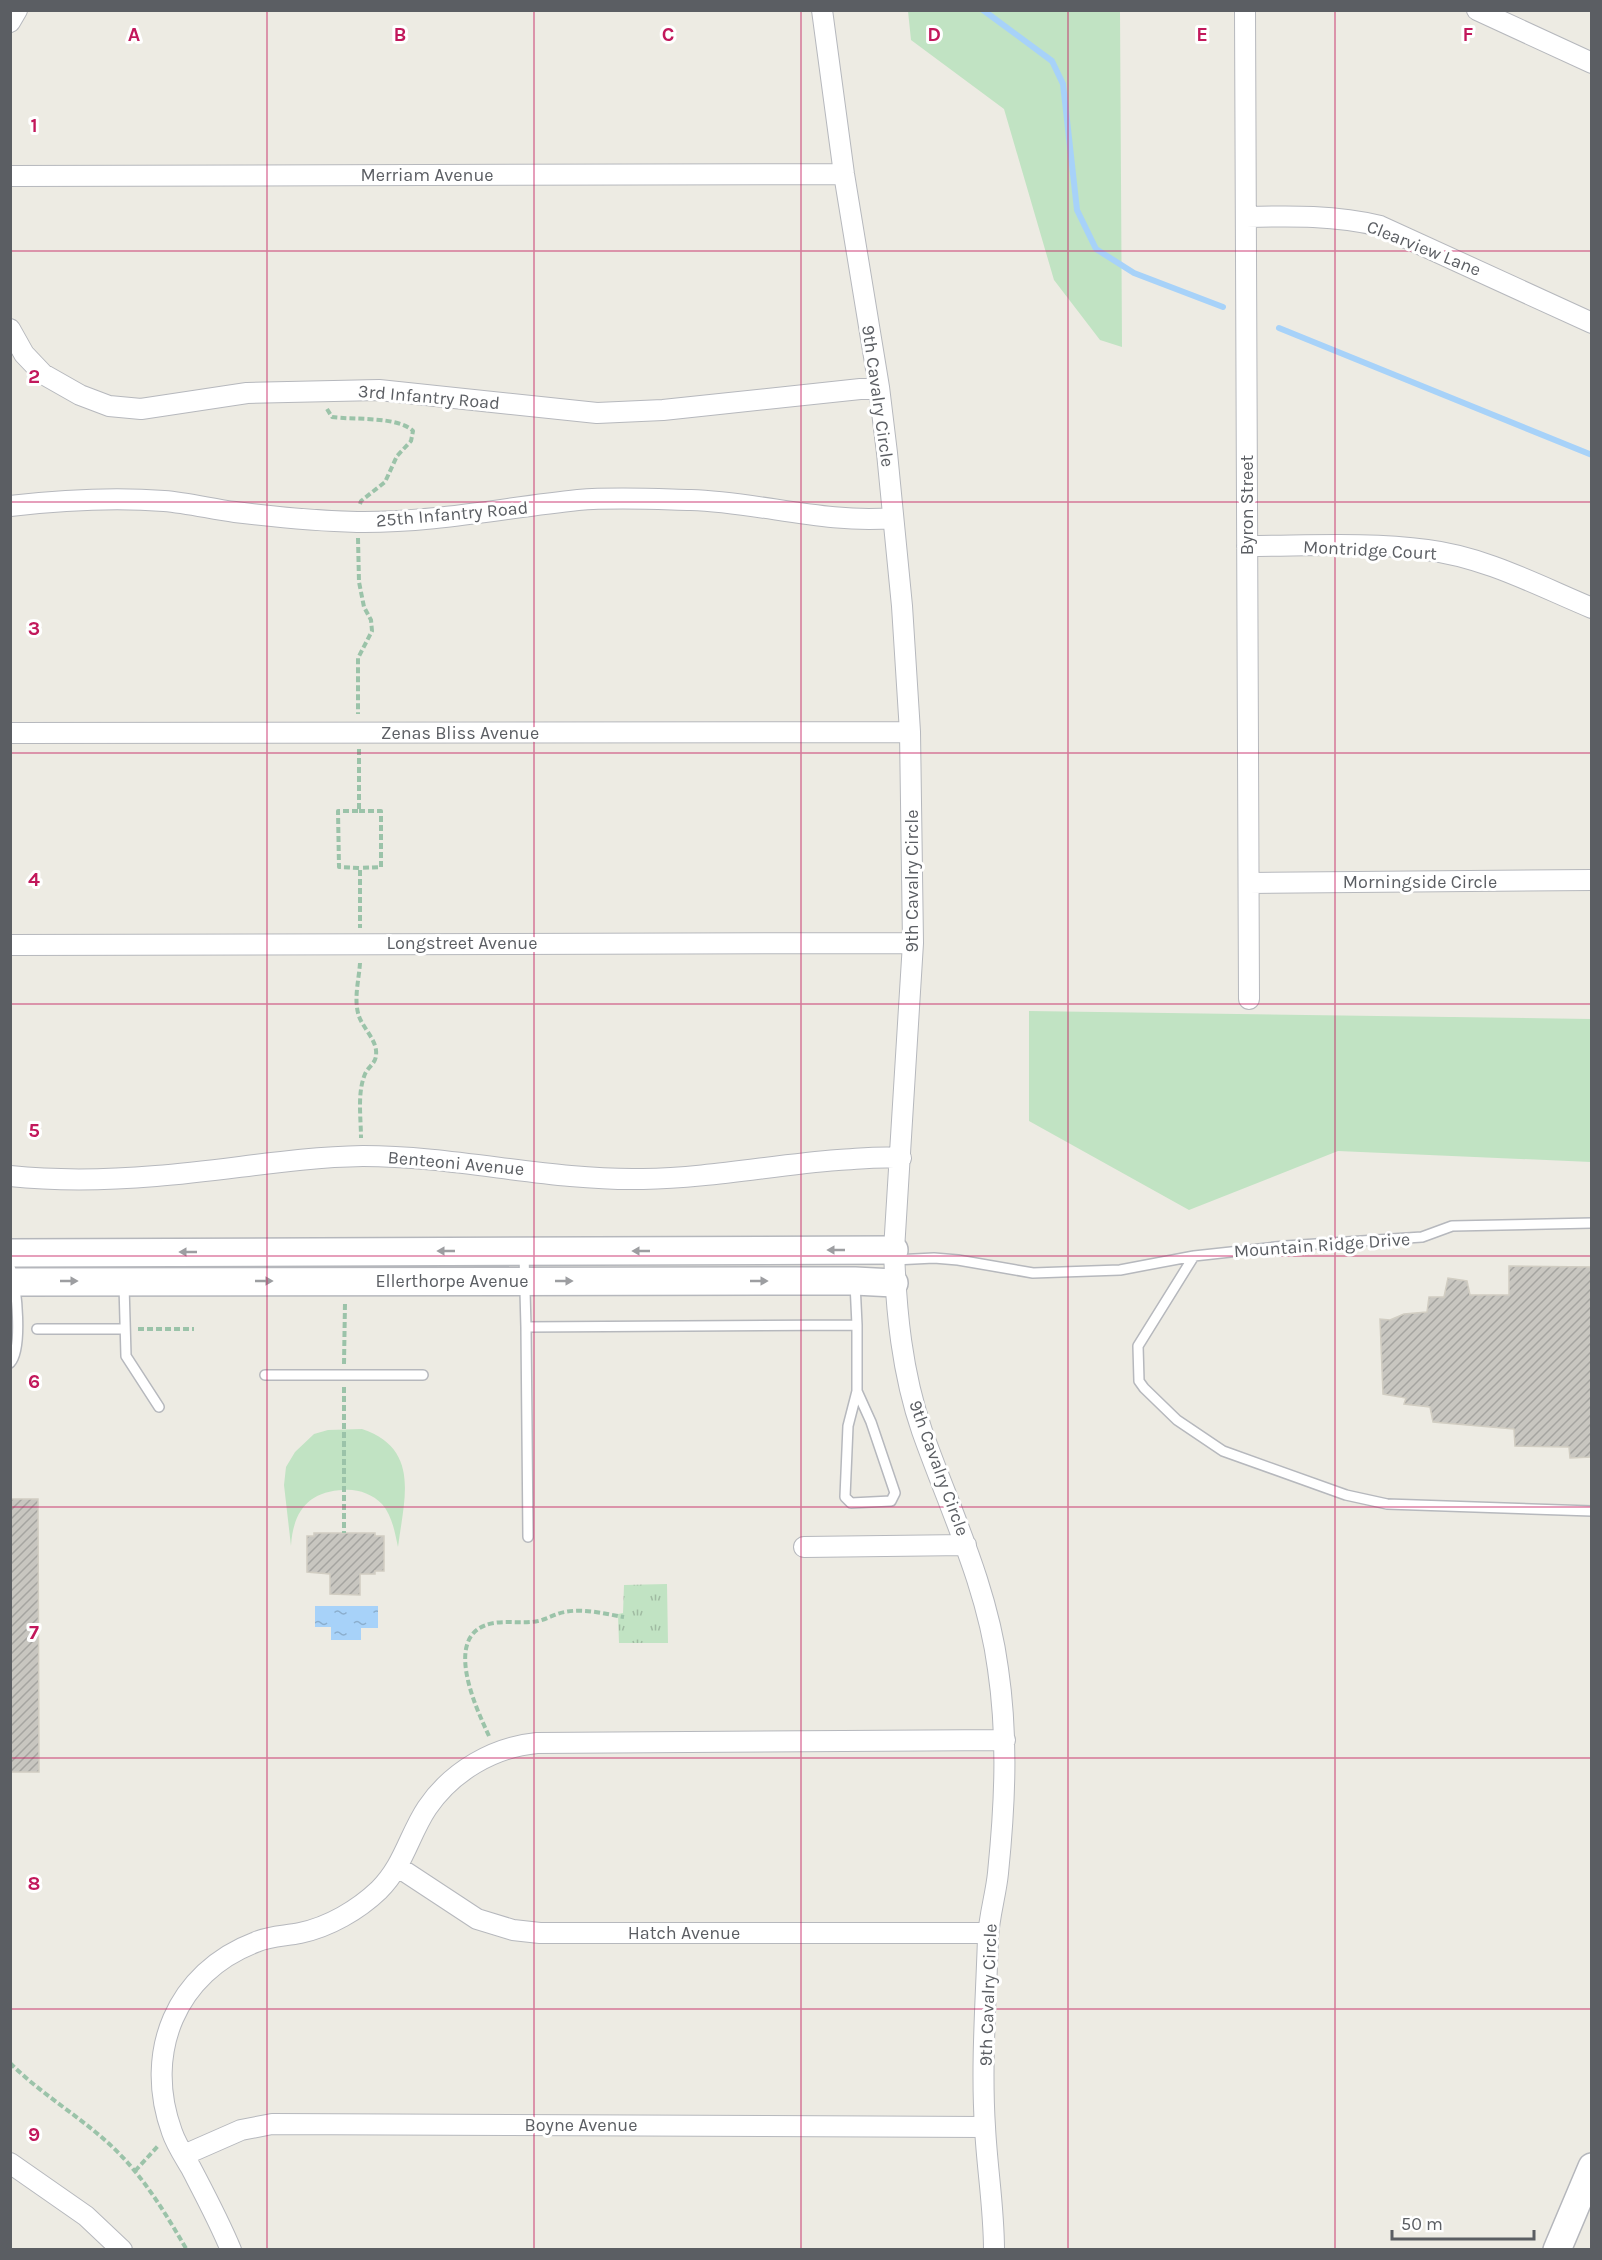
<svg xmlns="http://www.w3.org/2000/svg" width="1602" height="2260" font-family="Karla,sans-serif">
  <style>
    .grass { fill: #c1e3c3 }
    .park { fill: url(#park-tufts) }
    .water { fill: url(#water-ripples) }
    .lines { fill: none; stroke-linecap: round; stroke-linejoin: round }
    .stream { stroke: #a7d2f9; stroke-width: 6 }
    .building { fill: url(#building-hatch); stroke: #d1cdc2; stroke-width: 1.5 }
    .lane-casing { stroke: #b6b8bd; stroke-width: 12 }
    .street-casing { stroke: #b6b8bd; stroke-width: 22 }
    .secondary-casing { stroke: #b5b7bc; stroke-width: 30 }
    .path { stroke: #9bc3a9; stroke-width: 4; stroke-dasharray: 6 3; stroke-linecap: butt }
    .lane { stroke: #fff; stroke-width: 9 }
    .street { stroke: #fff; stroke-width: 20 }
    .secondary { stroke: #fff; stroke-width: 27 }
    .oneway { fill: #9d9ea1 }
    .grid { fill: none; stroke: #c2185b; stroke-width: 1.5; stroke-opacity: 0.55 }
    .labels { text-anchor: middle; stroke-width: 6; stroke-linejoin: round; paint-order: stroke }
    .street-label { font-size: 18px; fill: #5b5e63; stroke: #fff }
    .grid-label { font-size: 20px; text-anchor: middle; font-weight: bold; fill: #c2185b; stroke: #fff; stroke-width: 6; stroke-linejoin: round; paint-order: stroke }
  </style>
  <defs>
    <pattern id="park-tufts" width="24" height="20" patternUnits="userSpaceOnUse" patternTransform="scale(1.5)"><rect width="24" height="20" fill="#c1e3c3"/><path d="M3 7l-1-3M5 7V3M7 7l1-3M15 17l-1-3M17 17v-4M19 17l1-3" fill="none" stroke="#a0bba2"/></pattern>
    <pattern id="water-ripples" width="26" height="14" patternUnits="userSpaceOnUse" patternTransform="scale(1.5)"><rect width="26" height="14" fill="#a7d2f9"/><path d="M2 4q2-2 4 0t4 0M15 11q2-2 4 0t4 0" fill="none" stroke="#8baecd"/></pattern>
    <pattern id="building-hatch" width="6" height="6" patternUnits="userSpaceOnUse" patternTransform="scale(1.5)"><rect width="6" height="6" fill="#c8c6c0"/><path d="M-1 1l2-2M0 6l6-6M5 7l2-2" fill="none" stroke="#a5a4a0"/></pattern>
  </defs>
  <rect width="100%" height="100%" fill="#edebe3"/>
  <path class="grass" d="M908 11H1120L1122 347 1100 340 1054 280 1004 109 911 40Z
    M1029 1011 1591 1019V1162L1338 1151 1189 1210 1029 1121Z
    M362 1429C421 1449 404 1499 398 1547 395 1533 392 1515 382 1504 372 1494 358 1489 344 1490 309 1491 293 1511 291 1546L284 1485 286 1467 295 1452 314 1434 328 1430Z"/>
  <path class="park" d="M667 1584 668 1643H619L618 1614 623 1613 624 1585Z"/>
  <path class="water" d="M315 1606H378V1628H361V1640H331V1627H315Z"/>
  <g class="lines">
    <path class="stream" d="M983 10 1052 61 1063 84 1077 210 1096 249 1134 273 1223 307
      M1279 328 1592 455"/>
  </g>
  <path class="building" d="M1509 1266 1592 1267V1457L1570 1458 1569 1447 1515 1446 1514 1429 1433 1422 1430 1407 1404 1404 1406 1398 1383 1394 1380 1319 1390 1320 1404 1314 1427 1312 1429 1297H1444L1448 1278 1467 1281 1470 1295H1509Z
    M10 1499H38L39 1772H12L10 1769Z
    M314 1533H375V1536H384V1571H375V1574H360V1595L330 1594V1574L307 1572V1536H314Z"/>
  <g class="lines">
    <g class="lane-casing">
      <path id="lane" d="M524 1255 526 1327 857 1325 855 1283
        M1194 1256 1138 1346 1139 1381 1144 1388 1177 1420 1223 1451 1346 1495 1387 1504 1592 1511
        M894 1260 934 1258 958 1260 1033 1273 1120 1270 1194 1256 1285 1246 1422 1237 1452 1226 1592 1223
        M10 1267C17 1286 23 1349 10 1363
        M124 1285 126 1356 159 1407
        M526 1327 528 1537
        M37 1329H124
        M265 1375H423
        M857 1391 848 1426 845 1497 851 1503 891 1501 895 1493 871 1422 857 1391V1325"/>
    </g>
    <g class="street-casing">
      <path id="street" d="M822 10 844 174 879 387 887 453 902 606 910 732 913 943 894 1250C896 1311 902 1373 922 1431 950 1510 987 1585 998 1669 1008 1737 1005 1804 998 1873 996 1894 989 1916 988 1938 986 2001 981 2065 985 2127 987 2168 994 2208 994 2250
        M1245 10 1249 999
        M1477 10 1592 63
        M10 22 17 10
        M10 176 844 174
        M1246 217C1291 216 1336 215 1380 226L1592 323
        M10 329 24 354 43 374 80 395 109 406 141 409 247 393 379 390 597 413 663 410 879 387
        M10 506C62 500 113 497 164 501 188 503 212 509 235 512 276 517 316 521 357 522 432 523 503 508 578 500 615 497 653 499 691 500 758 502 826 524 893 518
        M1247 546C1307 546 1368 542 1427 550 1485 557 1539 586 1592 608
        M10 733 910 732
        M1249 883 1592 880
        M10 945 913 943
        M10 1176C58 1181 108 1180 156 1176 225 1171 293 1157 363 1156 457 1156 550 1181 643 1179 709 1178 773 1165 838 1160 859 1159 880 1156 901 1158
        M804 1547 966 1545
        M398 1867 477 1919 513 1930 540 1933H988
        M184 2155 241 2130 272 2124 985 2127
        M10 2163 86 2216 122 2250
        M231 2250C219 2221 205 2195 191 2168 184 2156 176 2144 172 2132 143 2053 176 1972 256 1942 269 1936 286 1936 300 1933 329 1927 358 1910 379 1890 404 1865 409 1835 427 1808 452 1771 494 1747 537 1743L1005 1740"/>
    </g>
    <g class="secondary-casing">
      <path id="secondary" d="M10 1253 894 1250
        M10 1282 855 1281 894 1283
        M1557 2250 1592 2167"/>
    </g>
    <path class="path" d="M327 409 332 417C353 420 398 416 413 431L411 441 397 456 385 482 361 501 360 504
      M358 538 359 582 364 607 371 620 372 631 358 658V714
      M359 749V811H338L339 867 360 868V928
      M359 811H381V867L360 868
      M360 963C359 979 354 997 358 1013 361 1027 378 1040 376 1055 376 1063 368 1067 365 1074 357 1093 361 1118 361 1138
      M138 1329H194
      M344 1364 345 1303
      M344 1387V1533
      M489 1736C476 1708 440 1632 494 1623 506 1621 518 1623 530 1622 543 1622 553 1614 565 1612 584 1608 605 1614 624 1617
      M10 2063C40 2093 76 2114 107 2142 141 2172 164 2211 187 2250
      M135 2171 158 2146"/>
    <use href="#lane" class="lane"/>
    <use href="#street" class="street"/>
    <use href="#secondary" class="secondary"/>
  </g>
  <defs><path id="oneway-solid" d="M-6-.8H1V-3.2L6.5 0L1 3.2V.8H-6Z" transform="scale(1.5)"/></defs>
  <g class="oneway">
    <use href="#oneway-solid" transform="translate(836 1250) rotate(180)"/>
    <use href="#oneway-solid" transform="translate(446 1251) rotate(180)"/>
    <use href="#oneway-solid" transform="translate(641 1251) rotate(180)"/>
    <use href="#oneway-solid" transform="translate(188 1252) rotate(180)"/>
    <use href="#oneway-solid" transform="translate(69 1281)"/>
    <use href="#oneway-solid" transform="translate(264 1281)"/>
    <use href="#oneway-solid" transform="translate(564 1281)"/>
    <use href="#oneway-solid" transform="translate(759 1281)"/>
  </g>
  <path class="grid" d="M267 10V2250M534 10V2250M801 10V2250M1068 10V2250M1335 10V2250M10 251H1592M10 502H1592M10 753H1592M10 1004H1592M10 1256H1592M10 1507H1592M10 1758H1592M10 2009H1592"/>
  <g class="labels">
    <g class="street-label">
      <text x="427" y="181">Merriam Avenue</text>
      <text transform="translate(1424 248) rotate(22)" y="6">Clearview Lane</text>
      <text transform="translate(878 396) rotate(82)" y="6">9th Cavalry Circle</text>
      <text transform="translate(429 397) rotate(5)" y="6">3rd Infantry Road</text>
      <text transform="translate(1247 505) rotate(-90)" y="6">Byron Street</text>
      <text transform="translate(452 514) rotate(-5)" y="6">25th Infantry Road</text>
      <text transform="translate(1370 550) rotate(3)" y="6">Montridge Court</text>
      <text x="460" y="739">Zenas Bliss Avenue</text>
      <text transform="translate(912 881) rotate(-90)" y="6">9th Cavalry Circle</text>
      <text x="1420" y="888">Morningside Circle</text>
      <text x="462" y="949">Longstreet Avenue</text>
      <text transform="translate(456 1163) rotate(5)" y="6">Benteoni Avenue</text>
      <text transform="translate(1322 1245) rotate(-4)" y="6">Mountain Ridge Drive</text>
      <text x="452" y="1287">Ellerthorpe Avenue</text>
      <text transform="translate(939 1468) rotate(70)" y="6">9th Cavalry Circle</text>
      <text x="684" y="1939">Hatch Avenue</text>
      <text transform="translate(988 1995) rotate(-88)" y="6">9th Cavalry Circle</text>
      <text x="581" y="2131">Boyne Avenue</text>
    </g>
  </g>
  <g class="grid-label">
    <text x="134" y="41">A</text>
    <text x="400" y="41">B</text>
    <text x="668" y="41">C</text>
    <text x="934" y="41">D</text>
    <text x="1202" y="41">E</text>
    <text x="1468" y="41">F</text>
    <text x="34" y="132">1</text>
    <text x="34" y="383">2</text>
    <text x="34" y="635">3</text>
    <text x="34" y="886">4</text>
    <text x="34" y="1137">5</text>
    <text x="34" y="1388">6</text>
    <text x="34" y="1639">7</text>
    <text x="34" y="1890">8</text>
    <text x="34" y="2141">9</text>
  </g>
  <rect width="1602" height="2260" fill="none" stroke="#5b5e63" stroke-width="24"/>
  <path d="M1392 2230v9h142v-9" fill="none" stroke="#5b5e63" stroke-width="3"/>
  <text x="1401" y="2230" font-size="18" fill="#5b5e63" stroke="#ffffff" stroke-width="4.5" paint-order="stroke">50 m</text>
</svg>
